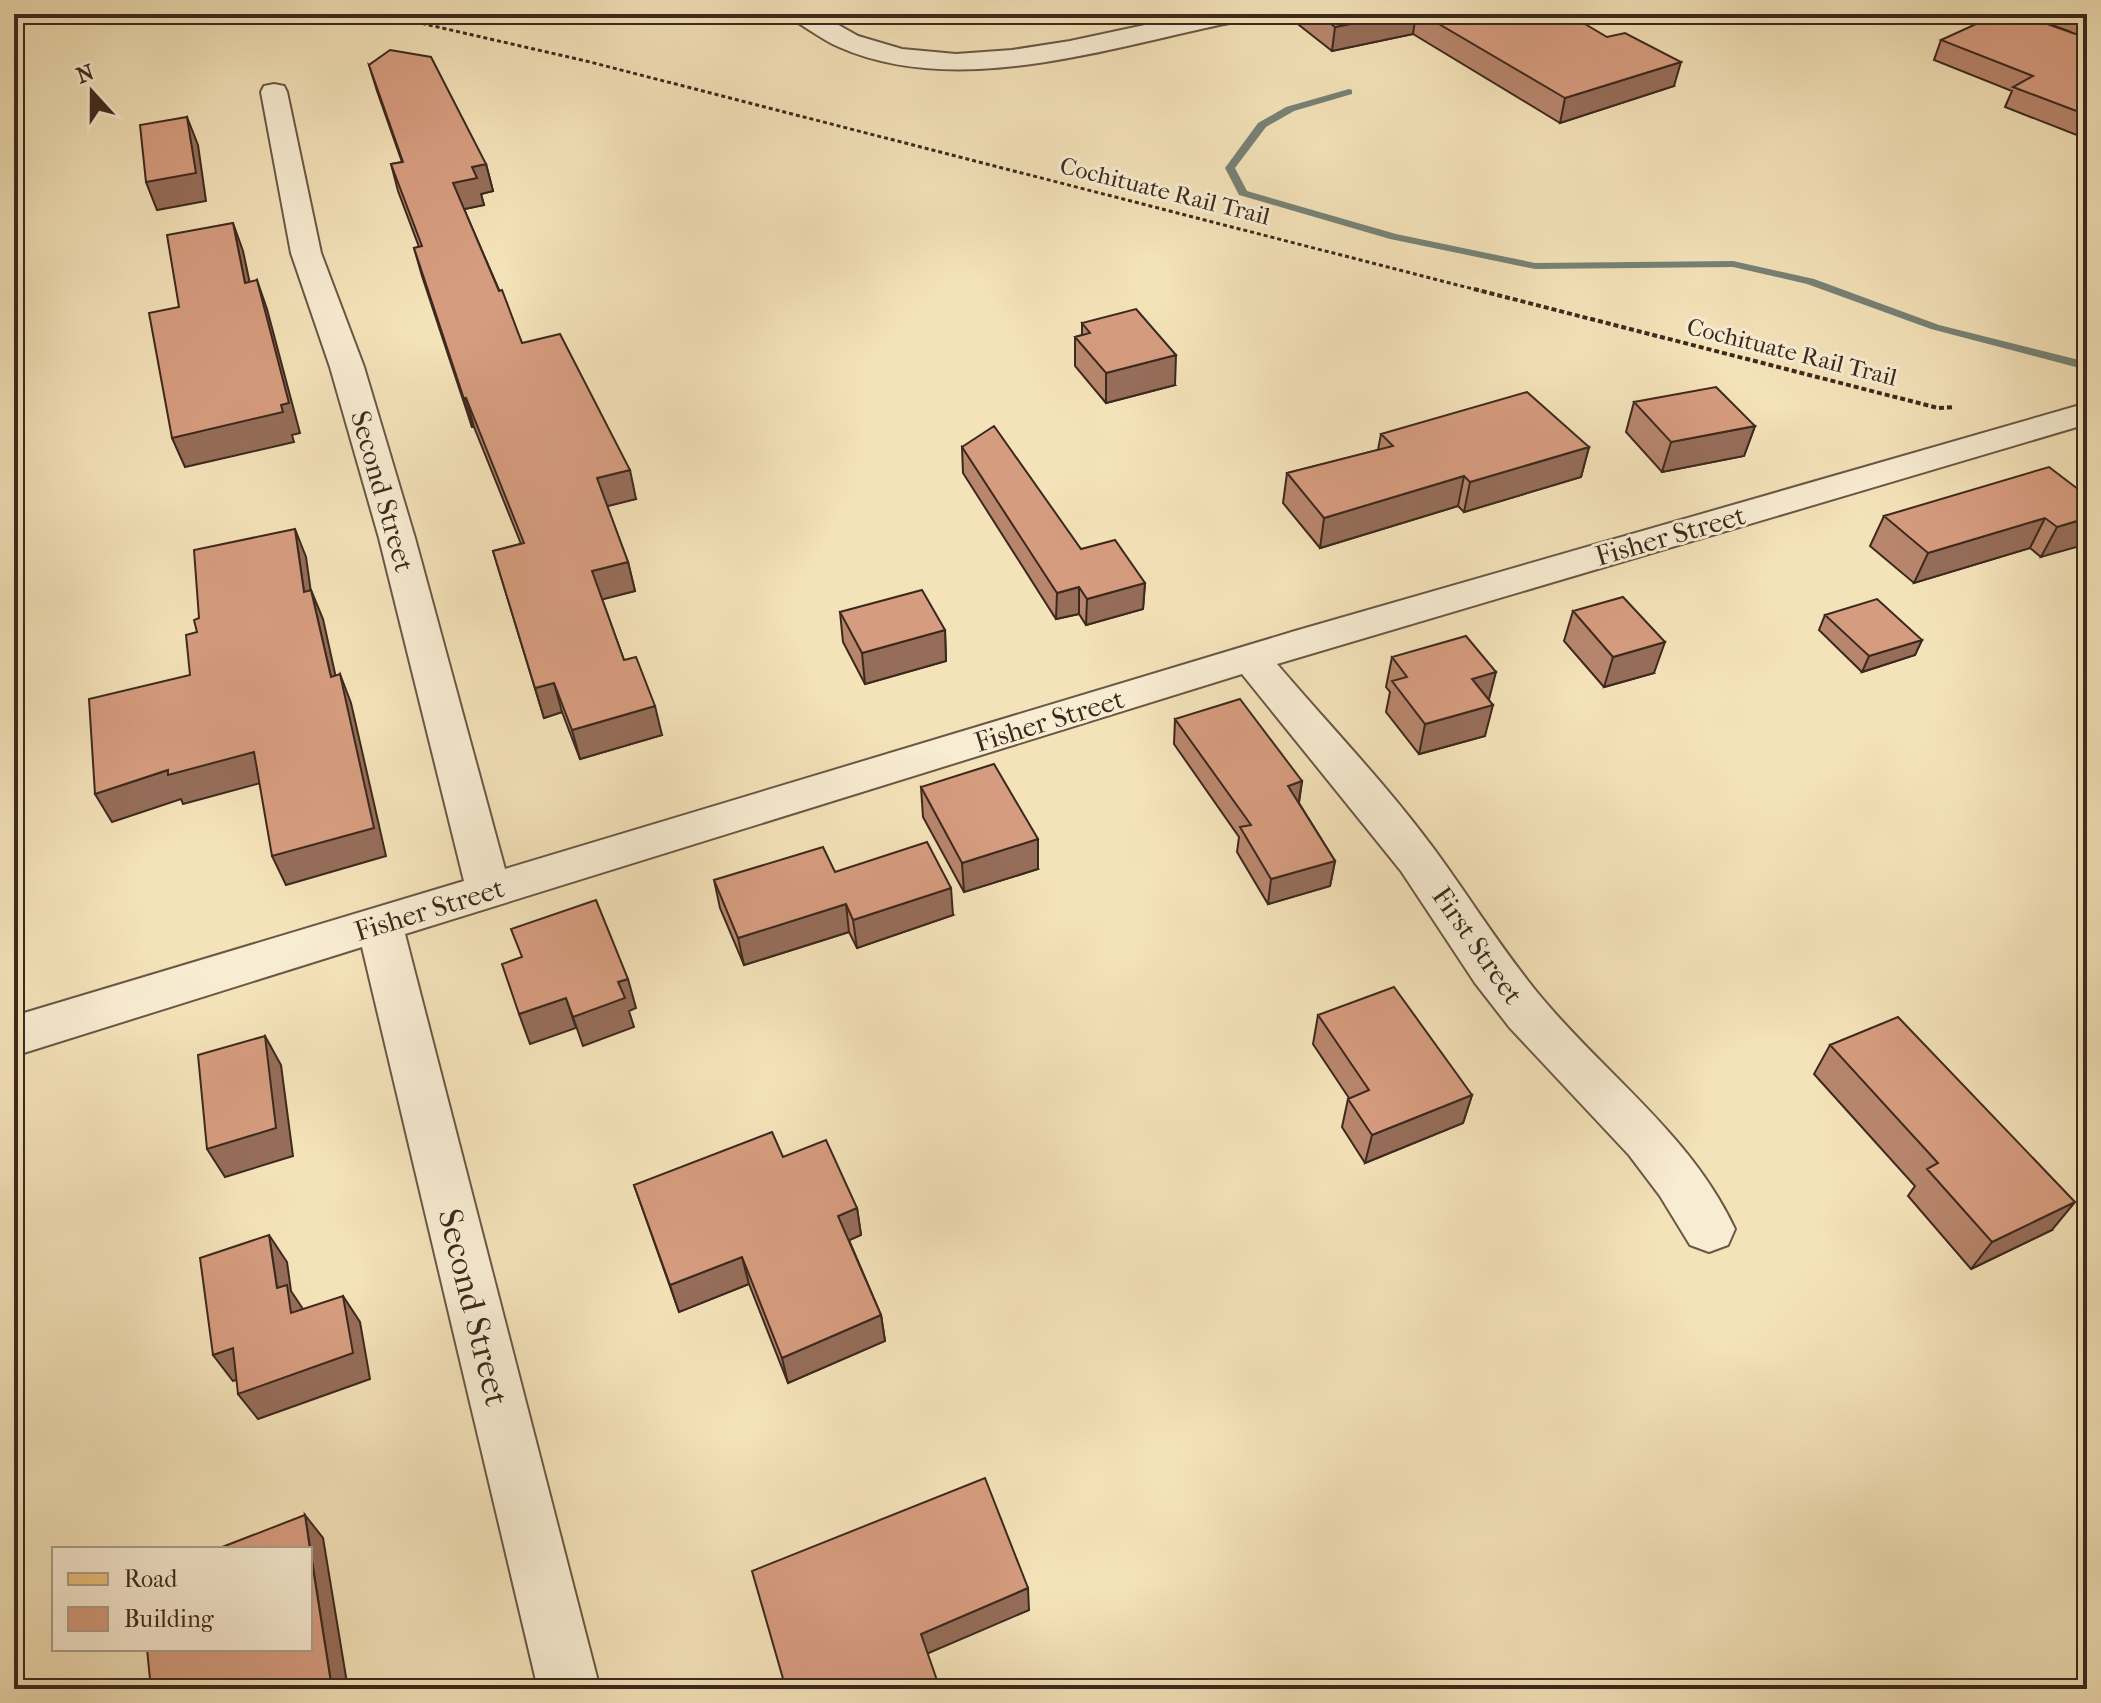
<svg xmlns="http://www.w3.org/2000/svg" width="2101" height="1703" font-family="'IM FELL French Canon',serif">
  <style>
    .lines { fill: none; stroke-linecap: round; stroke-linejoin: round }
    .stream { fill: #768276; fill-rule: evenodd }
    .minor-casing { stroke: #6a5745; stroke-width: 4 }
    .primary-casing { stroke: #3c291e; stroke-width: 4 }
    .path-far1 { stroke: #3c291e; stroke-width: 3; stroke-dasharray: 4 3; stroke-linecap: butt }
    .path { stroke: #3c291e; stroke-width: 4; stroke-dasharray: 5 3; stroke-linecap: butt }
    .minor { fill: #f8ecd2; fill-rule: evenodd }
    .primary { fill: #eac17c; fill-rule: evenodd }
    .wall { fill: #b8866d; stroke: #3c291e; stroke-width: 2 }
    .shaded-wall { fill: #966d59; stroke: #3c291e; stroke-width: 2 }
    .building { fill: #d69c7f; stroke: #3c291e; stroke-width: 2 }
    .labels { text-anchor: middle; stroke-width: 6; stroke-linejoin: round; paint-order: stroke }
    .far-street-label { font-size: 24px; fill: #3c291e; stroke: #f8ecd2 }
    .street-label { font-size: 28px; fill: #3c291e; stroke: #f8ecd2 }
    .near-street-label { font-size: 34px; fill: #3c291e; stroke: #f8ecd2 }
  </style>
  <rect width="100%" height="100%" fill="#f4e2b9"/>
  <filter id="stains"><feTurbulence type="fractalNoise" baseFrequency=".0025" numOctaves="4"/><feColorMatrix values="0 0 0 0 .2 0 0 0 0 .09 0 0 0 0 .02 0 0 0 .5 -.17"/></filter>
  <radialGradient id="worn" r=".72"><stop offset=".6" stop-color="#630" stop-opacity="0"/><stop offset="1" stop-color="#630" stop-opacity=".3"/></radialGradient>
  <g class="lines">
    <path class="stream" d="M1349 89 1352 90V94L1294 111 1266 127 1235 168 1247 191 1396 234 1535 263 1733 261 1814 279 1939 325 2087 362V370L1931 329 1807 284 1733 267 1535 269 1390 239 1239 195 1225 168 1258 123 1286 107Z"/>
    <g class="minor-casing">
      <path id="minor" d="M788 14H819L858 36 902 49 956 54 1012 50 1070 41 1196 14H1247L1243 19 1234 22C1113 46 959 100 839 47 823 40 807 28 792 19Z
        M274 84 284 86 287 92 321 253 364 367 415 538 505 869 1295 631 2087 403V424L1277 664C1329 725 1386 784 1434 849 1470 898 1502 950 1541 997 1606 1075 1691 1135 1735 1229L1728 1245 1709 1252 1690 1245 1660 1196 1629 1155 1510 1028 1475 983 1401 871 1242 674 405 934 600 1689H538L362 947 14 1056V1016L464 881 379 538 330 367 291 253 261 92 264 86Z"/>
    </g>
    <g class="primary-casing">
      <path id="primary" d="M1977 14H2013L2087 41V58L1981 19Z"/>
    </g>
    <path class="path-far1" d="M381 14 586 61 1481 291"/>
    <path class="path" d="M1474 289 1938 408 1955 407"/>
    <use href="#minor" class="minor"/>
    <use href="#primary" class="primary"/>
  </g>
  <path class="wall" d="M1285 14H1568L1674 86 1560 123 1413 34 1332 51Z
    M2028 14H2087V139L2005 107 2012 91 1934 60 1941 40 2071 32 2027 16Z
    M369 65 486 164 493 191 481 194 484 205 464 209 522 343 636 499 607 506 628 562 635 591 602 599 624 660 662 735 580 759 562 712 544 718 493 551 521 544 474 427H472L422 276 414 248 419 247 398 191 391 164 402 162 377 91Z
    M1082 323 1175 385 1106 403 1075 366V337L1082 335Z
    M1634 402 1755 426 1744 456 1662 472 1626 432Z
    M1381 434 1589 447 1581 477 1464 512 1458 506 1320 548 1283 503 1287 473 1378 450Z
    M962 447 1081 549 1145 583 1143 609 1086 625 1079 614 1056 619 963 473Z
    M2087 496 2041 557 2030 548 1914 583 1870 546 1884 516Z
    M1573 611 1654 673 1604 687 1564 641Z
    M840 612 945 630 946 661 865 684 843 642Z
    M1825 615 1922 640 1915 655 1862 672 1819 630Z
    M1392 657 1489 700 1485 736 1419 754 1386 712 1390 692 1386 687Z
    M1175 719 1302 781 1299 803 1335 861 1330 886 1268 904 1237 852 1239 837 1174 744Z
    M921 787 1038 869 964 892 923 817Z
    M835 872 953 915 857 948 849 932 744 965 720 908 714 880Z
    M1318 1015 1472 1095 1463 1123 1365 1163 1342 1127 1348 1099 1349 1098 1313 1044Z
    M1830 1045 2052 1230 1971 1269 1908 1196 1915 1186 1814 1074Z
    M783 1157 857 1208 861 1235 849 1240 881 1315 885 1341 788 1383 749 1284 679 1312 634 1185Z"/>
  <path class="shaded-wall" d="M1400 14H1416L1413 34 1332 51 1335 27Z
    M1681 62 1674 86 1560 123 1565 98Z
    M187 117 198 145 206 201 157 210 146 182Z
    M486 164 493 191 481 194 484 205 460 210 453 183 472 167Z
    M233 223 243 251 256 312 245 283Z
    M257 280 267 309 300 433 292 435 294 442 185 467 172 438Z
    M1176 355 1175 385 1106 403V373Z
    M466 398 474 427H472L464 399Z
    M1755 426 1744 456 1662 472 1671 442Z
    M1589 447 1581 477 1464 512 1470 482Z
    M630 470 636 499 604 507 597 478Z
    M1464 476 1458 506 1320 548 1324 518Z
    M2045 518 2030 548 1914 583 1928 553Z
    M2087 518V544L2041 557 2057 527Z
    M295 529 306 557 315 621 304 592Z
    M628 562 635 591 600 600 592 571Z
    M1145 583 1143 609 1086 625 1087 599Z
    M1079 587V614L1056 619 1057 593Z
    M311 590 323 619 342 705 331 677Z
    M945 630 946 661 865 684 862 653Z
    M1922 640 1915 655 1862 672 1869 656Z
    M1665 642 1654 673 1604 687 1613 657Z
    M1496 672 1488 703 1472 679Z
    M340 674 351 703 386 856 286 885 272 856Z
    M554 683 562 712 544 718 535 688Z
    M1493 705 1485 736 1419 754 1425 724Z
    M655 706 662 735 580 759 572 730Z
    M254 752 268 781 183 804 181 799 112 822 95 794 168 770Z
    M1302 781 1298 806 1288 786Z
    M1038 839V869L964 892 962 863Z
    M1335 861 1330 886 1268 904 1271 879Z
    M951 888 953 915 857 948 853 920Z
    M846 904 849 932 744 965 738 938Z
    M628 979 636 1008 629 1011 634 1027 583 1046 573 1017 618 982Z
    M566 998 576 1028 530 1044 519 1014Z
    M265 1036 281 1065 293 1156 225 1177 207 1149Z
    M1472 1095 1463 1123 1365 1163 1372 1135Z
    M2075 1202 2052 1230 1971 1269 1992 1242Z
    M857 1208 861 1235 843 1243 838 1216Z
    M269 1235 287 1262 291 1291 305 1312 291 1313 277 1288Z
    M742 1257 749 1284 679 1312 670 1285Z
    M343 1296 360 1322 370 1379 258 1419 238 1394Z
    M881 1315 885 1341 788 1383 782 1358Z
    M233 1348 252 1374 233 1381 213 1355Z
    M305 1515 323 1538 348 1689H332Z
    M1028 1588 1029 1610 924 1655 921 1634Z"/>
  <path class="building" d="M1317 14H1400L1335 27Z
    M1422 14H1568L1607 37 1625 33 1681 62 1565 98Z
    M1998 14H2019L2087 38V115L2013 87 2033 76 1941 40Z
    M390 50 431 57 486 164 472 167 477 178 453 183 499 291 502 290 522 343 560 334 630 470 597 478 628 562 592 571 624 660 636 657 655 706 572 730 554 683 535 688 493 551 524 543 466 398 464 399 414 248 422 246 391 164 403 162 369 65Z
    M187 117 196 173 146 182 140 125Z
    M233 223 245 283 257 280 289 403 281 405 283 412 172 438 149 313 179 307 167 235Z
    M1136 309 1176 355 1106 373 1075 337 1090 333 1082 323Z
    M1716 387 1755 426 1671 442 1634 402Z
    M1527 392 1589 447 1470 482 1464 476 1324 518 1287 473 1393 446 1381 434Z
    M994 426 1081 549 1115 540 1145 583 1087 599 1079 587 1057 593 962 447Z
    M2049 467 2087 496V518L2057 527 2045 518 1928 553 1884 516Z
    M295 529 304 592 311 590 331 677 340 674 374 828 272 856 254 752 168 775V770L95 794 89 699 190 675 186 635 197 632 194 620 199 618 194 550Z
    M922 590 945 630 862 653 840 612Z
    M1623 597 1665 642 1613 657 1573 611Z
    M1877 599 1922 640 1869 656 1825 615Z
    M1466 636 1496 672 1472 679 1493 705 1425 724 1392 681 1407 677 1392 657Z
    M1240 699 1302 781 1288 786 1335 861 1271 879 1240 827 1251 825 1175 719Z
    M994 764 1038 839 962 863 921 787Z
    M927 842 951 888 853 920 846 904 738 938 714 880 823 847 835 872Z
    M596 900 628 979 618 982 625 998 573 1017 566 998 519 1014 502 964 522 957 511 929Z
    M1394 987 1472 1095 1372 1135 1348 1099 1369 1090 1318 1015Z
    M1898 1017 2075 1202 1992 1242 1927 1169 1938 1163 1830 1045Z
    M265 1036 276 1128 207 1149 198 1055Z
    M772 1132 783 1157 826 1140 857 1208 838 1216 881 1315 782 1358 742 1257 670 1285 634 1185Z
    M269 1235 277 1288 287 1285 291 1313 343 1296 353 1353 238 1394 233 1348 213 1355 200 1258Z
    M985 1478 1028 1588 921 1634 940 1689H786L752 1571Z
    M305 1515 310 1549H217Z
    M310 1549 332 1689H151L147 1649H310Z"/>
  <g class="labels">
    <g class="far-street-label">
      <text transform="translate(1165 191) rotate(14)" y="8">Cochituate Rail Trail</text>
      <text transform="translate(1792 352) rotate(14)" y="8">Cochituate Rail Trail</text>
    </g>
    <g class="street-label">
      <text transform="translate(383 491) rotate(74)" y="10">Second Street</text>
      <text transform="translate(1670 535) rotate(-16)" y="10">Fisher Street</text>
      <text transform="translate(1049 720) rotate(-17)" y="10">Fisher Street</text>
      <text transform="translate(429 909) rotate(-17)" y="10">Fisher Street</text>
      <text transform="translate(1478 945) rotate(55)" y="10">First Street</text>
    </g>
    <g class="near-street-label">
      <text transform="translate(474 1307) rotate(76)" y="12">Second Street</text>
    </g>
  </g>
  <rect width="2101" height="1703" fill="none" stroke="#f4e2b9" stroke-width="48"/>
  <rect x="16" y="16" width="2069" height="1671" fill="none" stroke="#3c291e" stroke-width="4"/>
  <rect x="24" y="24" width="2053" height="1655" fill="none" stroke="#3c291e" stroke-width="2"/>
  <rect x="52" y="1547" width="260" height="104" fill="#f8ecd2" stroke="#ad9e8a" stroke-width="2"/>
  <rect x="68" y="1573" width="40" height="12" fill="#eac17c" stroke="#ad9e8a" stroke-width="2"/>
  <text x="124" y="1587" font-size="24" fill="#3c291e">Road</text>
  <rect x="68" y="1607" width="40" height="24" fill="#d69c7f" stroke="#ad9e8a" stroke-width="2"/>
  <text x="124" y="1627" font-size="24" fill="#3c291e">Building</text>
  <g transform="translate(92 92) rotate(339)" stroke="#f8ecd2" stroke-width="6" paint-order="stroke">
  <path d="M0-6L14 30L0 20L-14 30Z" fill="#3c291e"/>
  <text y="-12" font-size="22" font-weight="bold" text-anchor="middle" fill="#3c291e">N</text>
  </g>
  <rect width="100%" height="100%" filter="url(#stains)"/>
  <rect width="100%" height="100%" fill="url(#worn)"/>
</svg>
